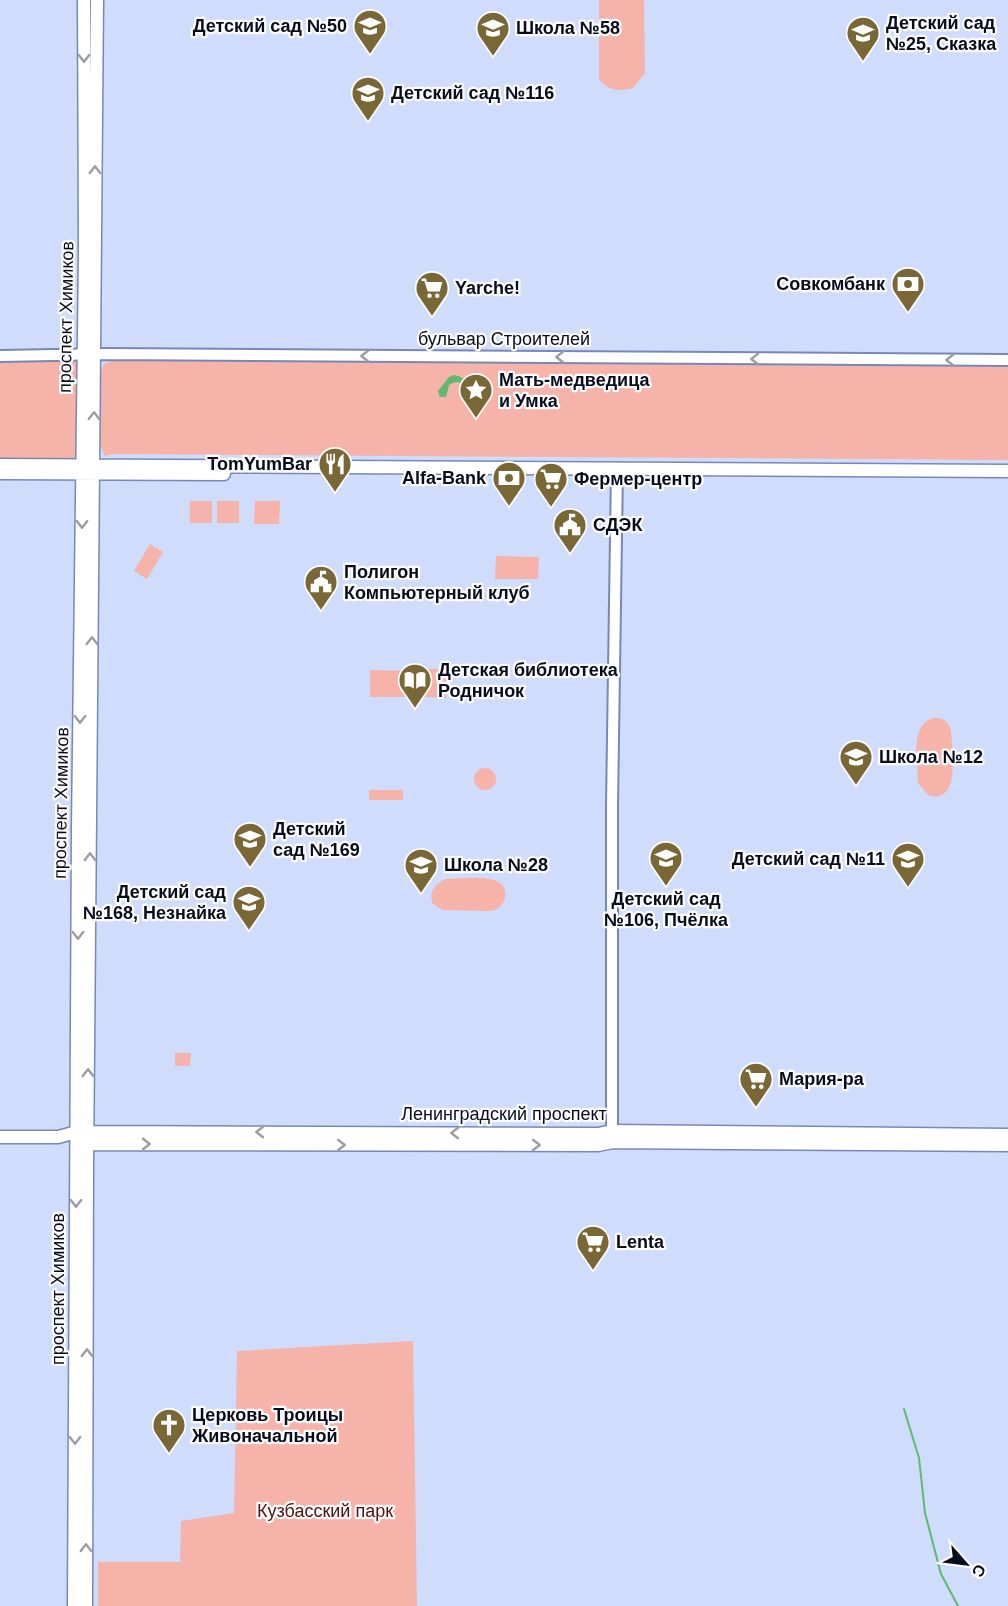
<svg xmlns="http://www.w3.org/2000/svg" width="1008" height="1606" font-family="Arial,sans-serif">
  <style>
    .green { fill: #f5b3a9 }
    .water { fill: #61b871 }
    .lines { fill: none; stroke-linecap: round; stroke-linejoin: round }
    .stream { stroke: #61b871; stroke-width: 2 }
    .tertiary-casing { stroke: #7788b8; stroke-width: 14 }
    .secondary-casing { stroke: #7788b8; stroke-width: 15 }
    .tertiary { stroke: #fff; stroke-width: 10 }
    .secondary { stroke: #fff; stroke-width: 12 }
    .oneway { stroke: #9c9ea5 }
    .labels { text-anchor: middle; stroke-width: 4.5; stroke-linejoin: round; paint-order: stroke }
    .poi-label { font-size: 18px; font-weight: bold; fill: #070c1d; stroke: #fdfdfd; text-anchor: start }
    .street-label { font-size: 18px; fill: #070c1d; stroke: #fdfdfd }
    .park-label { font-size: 18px; fill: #52110c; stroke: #fdfdfd }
  </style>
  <rect width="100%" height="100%" fill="#d0dcfb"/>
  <path class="green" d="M599 0H644L645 73 633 88C619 92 608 91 599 79Z
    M84 355 82 465H0V356Z
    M117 359 1008 366V460L113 454 105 456 99 443 100 374 104 364Z
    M190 501H212V523H190Z
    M217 501H239V523H217Z
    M255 501H280L279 524H254Z
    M150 544 163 552 147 579 134 571Z
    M496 556 539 557 538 579H495Z
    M427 669H447L446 698 425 697Z
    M370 670 416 671 415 697H370Z
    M933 718C944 717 948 722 951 731 952 749 961 806 928 795L918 783C918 763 909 726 933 718Z
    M474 779a11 11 0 1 1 22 0a11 11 0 1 1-22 0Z
    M369 790H403V800H369Z
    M445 879C460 879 504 872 505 892 506 900 502 905 497 909L491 911 443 910 433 904C428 892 435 885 445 879Z
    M175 1053H191L190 1066H175Z
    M413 1341 417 1606H98V1562H180L181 1521 234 1513 237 1351Z"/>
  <path class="water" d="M454 375C467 377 466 385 475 391L473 398 467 397 464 385C458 381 455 381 449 385L446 397H440L438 391 449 377Z"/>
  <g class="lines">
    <path class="stream" d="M904 1409 919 1458 925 1513 941 1574 958 1606"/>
    <g class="tertiary-casing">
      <path id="tertiary" d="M0 356 108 354 1008 360
        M612 1137V806L617 468"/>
    </g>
    <g class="secondary-casing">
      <path id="secondary" d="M0 465 1008 471
        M0 473 224 474
        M0 1137H58L77 1132H88L598 1134 612 1131 1008 1135
        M82 1144 598 1145 613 1142 1008 1145
        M74 1606 78 829 85 250 84 0
        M86 1606 87 1167 97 0"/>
    </g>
    <use href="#tertiary" class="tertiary"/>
    <use href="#secondary" class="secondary"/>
  </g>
  <defs><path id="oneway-chevron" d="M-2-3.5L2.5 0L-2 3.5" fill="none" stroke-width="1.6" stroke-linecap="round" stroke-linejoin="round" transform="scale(1.5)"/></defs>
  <g class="oneway">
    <use href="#oneway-chevron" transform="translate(84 58) rotate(90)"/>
    <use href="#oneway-chevron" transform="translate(95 170) rotate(-90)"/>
    <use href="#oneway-chevron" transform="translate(365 356) rotate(-180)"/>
    <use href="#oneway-chevron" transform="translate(560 357) rotate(-180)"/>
    <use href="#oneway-chevron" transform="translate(755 359) rotate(-180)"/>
    <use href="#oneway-chevron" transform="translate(950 360) rotate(-180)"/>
    <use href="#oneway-chevron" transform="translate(94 416) rotate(-89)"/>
    <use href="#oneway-chevron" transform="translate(82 524) rotate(91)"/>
    <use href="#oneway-chevron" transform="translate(92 641) rotate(-90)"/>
    <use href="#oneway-chevron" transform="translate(80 719) rotate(91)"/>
    <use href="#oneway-chevron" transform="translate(90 857) rotate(-90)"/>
    <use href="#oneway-chevron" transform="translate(78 935) rotate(90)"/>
    <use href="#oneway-chevron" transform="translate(88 1073) rotate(-90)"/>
    <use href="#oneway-chevron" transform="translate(260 1132) rotate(-180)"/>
    <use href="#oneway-chevron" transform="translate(455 1133) rotate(-180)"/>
    <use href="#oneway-chevron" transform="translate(146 1144)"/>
    <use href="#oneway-chevron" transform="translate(341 1145)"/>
    <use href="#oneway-chevron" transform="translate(536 1145)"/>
    <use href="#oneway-chevron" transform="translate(76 1203) rotate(91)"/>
    <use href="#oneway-chevron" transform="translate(87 1353) rotate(-90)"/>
    <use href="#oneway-chevron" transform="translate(75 1440) rotate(90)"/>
    <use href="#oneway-chevron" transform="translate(86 1548) rotate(-90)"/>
  </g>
  <defs>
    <g id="school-pin" transform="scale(1.725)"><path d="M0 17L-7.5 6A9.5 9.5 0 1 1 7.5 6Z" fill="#7a6736" stroke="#fdfdfd"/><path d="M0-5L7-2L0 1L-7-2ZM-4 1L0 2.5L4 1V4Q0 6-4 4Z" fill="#fff"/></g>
    <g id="bank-pin" transform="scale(1.725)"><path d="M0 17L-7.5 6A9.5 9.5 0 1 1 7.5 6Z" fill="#7a6736" stroke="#fdfdfd"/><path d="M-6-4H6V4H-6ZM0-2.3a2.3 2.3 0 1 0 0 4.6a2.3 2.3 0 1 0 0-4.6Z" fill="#fff"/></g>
    <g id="supermarket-pin" transform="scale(1.725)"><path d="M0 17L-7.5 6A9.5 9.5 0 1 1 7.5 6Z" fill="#7a6736" stroke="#fdfdfd"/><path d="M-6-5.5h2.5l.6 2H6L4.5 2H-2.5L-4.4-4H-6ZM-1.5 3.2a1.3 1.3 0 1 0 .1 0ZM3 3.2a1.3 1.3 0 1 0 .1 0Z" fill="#fff"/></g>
    <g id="sight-pin" transform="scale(1.725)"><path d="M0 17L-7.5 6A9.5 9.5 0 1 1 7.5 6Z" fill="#7a6736" stroke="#fdfdfd"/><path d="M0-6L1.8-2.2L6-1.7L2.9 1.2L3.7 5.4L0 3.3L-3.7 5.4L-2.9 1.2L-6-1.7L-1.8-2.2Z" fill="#fff"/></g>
    <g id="restaurant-pin" transform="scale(1.725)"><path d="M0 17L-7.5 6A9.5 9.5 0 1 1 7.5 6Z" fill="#7a6736" stroke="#fdfdfd"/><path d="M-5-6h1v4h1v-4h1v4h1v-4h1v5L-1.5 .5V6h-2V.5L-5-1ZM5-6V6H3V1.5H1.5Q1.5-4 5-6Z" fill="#fff"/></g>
    <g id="civic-pin" transform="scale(1.725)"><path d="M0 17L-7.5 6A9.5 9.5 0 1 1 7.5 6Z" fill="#7a6736" stroke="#fdfdfd"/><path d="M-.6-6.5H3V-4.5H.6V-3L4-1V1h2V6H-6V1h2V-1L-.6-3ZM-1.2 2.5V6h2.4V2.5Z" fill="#fff"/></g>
    <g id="library-pin" transform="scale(1.725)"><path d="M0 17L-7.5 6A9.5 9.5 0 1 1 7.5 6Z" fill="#7a6736" stroke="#fdfdfd"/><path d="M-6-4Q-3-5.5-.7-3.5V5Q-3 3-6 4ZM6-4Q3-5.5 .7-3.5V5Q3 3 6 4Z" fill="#fff"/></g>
    <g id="church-pin" transform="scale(1.725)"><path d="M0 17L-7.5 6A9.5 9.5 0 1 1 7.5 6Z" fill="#7a6736" stroke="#fdfdfd"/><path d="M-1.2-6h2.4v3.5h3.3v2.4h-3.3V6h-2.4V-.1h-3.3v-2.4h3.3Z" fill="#fff"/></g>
  </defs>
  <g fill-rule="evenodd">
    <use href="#school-pin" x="370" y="26"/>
    <use href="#school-pin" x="493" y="28"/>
    <use href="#school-pin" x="863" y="33"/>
    <use href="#school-pin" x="368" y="93"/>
    <use href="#bank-pin" x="908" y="284"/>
    <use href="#supermarket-pin" x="432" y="288"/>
    <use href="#sight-pin" x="476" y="390"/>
    <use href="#restaurant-pin" x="335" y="464"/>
    <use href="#bank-pin" x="509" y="478"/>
    <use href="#supermarket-pin" x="551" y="479"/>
    <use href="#civic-pin" x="570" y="525"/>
    <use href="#civic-pin" x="321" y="582"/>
    <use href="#library-pin" x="415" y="680"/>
    <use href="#school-pin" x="856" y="757"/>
    <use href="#school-pin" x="250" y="839"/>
    <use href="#school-pin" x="666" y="858"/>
    <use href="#school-pin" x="908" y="859"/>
    <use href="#school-pin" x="421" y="865"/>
    <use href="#school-pin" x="249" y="902"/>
    <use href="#supermarket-pin" x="756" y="1079"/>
    <use href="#supermarket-pin" x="593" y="1242"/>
    <use href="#church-pin" x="169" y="1425"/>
  </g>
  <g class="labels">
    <g class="poi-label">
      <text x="886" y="29">Детский сад<tspan x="886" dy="21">№25, Сказка</tspan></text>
      <text x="347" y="32" text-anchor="end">Детский сад №50</text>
      <text x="516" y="34">Школа №58</text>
      <text x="391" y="99">Детский сад №116</text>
      <text x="885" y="290" text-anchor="end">Совкомбанк</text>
      <text x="455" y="294">Yarche!</text>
      <text x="499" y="386">Мать-медведица<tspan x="499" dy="21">и Умка</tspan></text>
      <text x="312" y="470" text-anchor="end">TomYumBar</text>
      <text x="486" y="484" text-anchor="end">Alfa-Bank</text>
      <text x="574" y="485">Фермер-центр</text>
      <text x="593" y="531">СДЭК</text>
      <text x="344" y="578">Полигон<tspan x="344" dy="21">Компьютерный клуб</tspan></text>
      <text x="438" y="676">Детская библиотека<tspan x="438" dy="21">Родничок</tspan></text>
      <text x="879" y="763">Школа №12</text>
      <text x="273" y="835">Детский<tspan x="273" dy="21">сад №169</tspan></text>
      <text x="885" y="865" text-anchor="end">Детский сад №11</text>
      <text x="444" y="871">Школа №28</text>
      <text x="226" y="898" text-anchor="end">Детский сад<tspan x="226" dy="21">№168, Незнайка</tspan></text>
      <text x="666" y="905" text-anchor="middle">Детский сад<tspan x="666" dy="21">№106, Пчёлка</tspan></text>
      <text x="779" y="1085">Мария-ра</text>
      <text x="616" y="1248">Lenta</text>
      <text x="192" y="1421">Церковь Троицы<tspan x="192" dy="21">Живоначальной</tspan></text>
    </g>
    <g class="street-label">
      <text transform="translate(66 317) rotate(-89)" y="6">проспект Химиков</text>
      <text x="504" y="345">бульвар Строителей</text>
      <text transform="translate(61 803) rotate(-89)" y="6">проспект Химиков</text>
      <text x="504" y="1120">Ленинградский проспект</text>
      <text transform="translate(58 1289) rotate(-90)" y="6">проспект Химиков</text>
    </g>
    <g class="park-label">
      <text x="325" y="1517">Кузбасский парк</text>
    </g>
  </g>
  <g transform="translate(966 1564) rotate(118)" stroke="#fdfdfd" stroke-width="4.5" paint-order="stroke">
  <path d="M0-4.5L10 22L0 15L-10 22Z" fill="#070c1d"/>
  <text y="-9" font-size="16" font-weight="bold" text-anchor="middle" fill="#070c1d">С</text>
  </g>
</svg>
